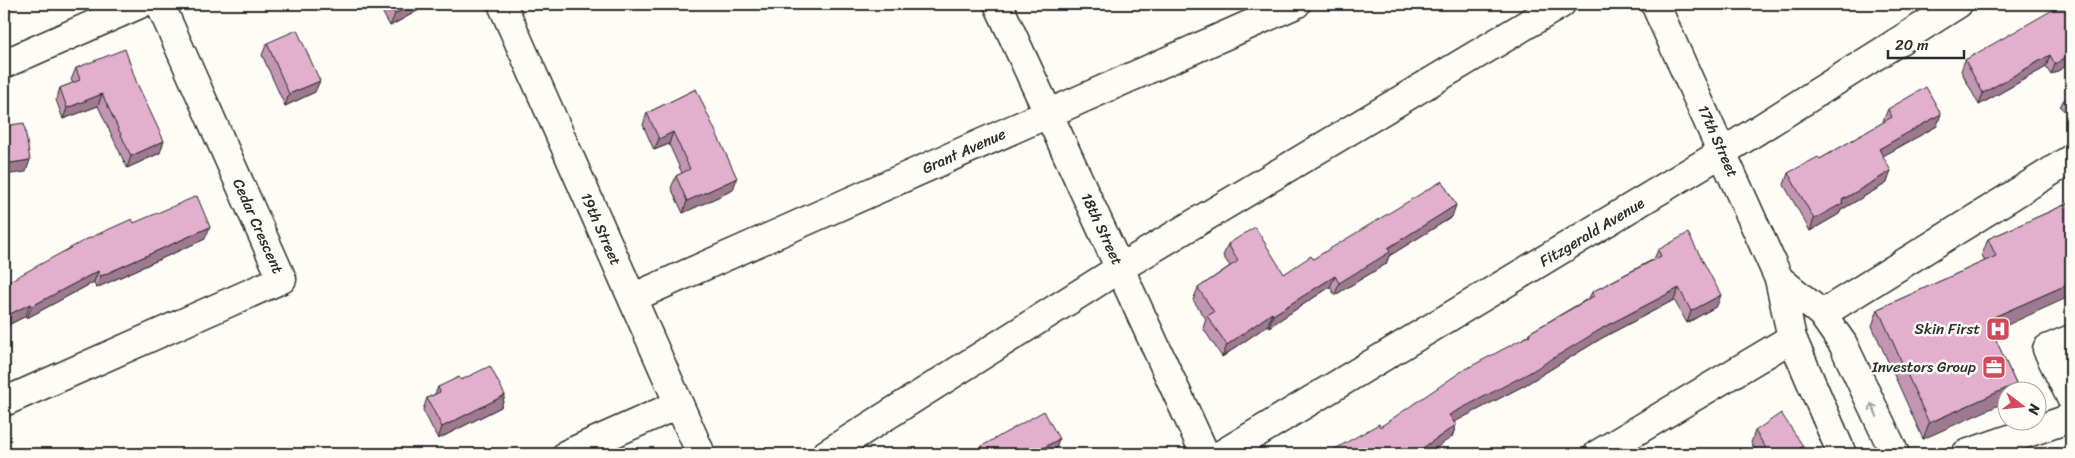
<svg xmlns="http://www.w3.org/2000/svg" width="2075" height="458" font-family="Sriracha,sans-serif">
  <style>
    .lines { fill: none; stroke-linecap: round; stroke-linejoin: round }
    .minor-casing { stroke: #2b2b2b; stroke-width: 31 }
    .minor { stroke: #fdfcf7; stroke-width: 28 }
    .wall { fill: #c296b0; stroke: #2b2b2b }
    .shaded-wall { fill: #9e7a90; stroke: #2b2b2b }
    .building { fill: #e2afcd; stroke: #2b2b2b }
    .oneway { stroke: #9e9e9b }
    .labels { text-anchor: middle; stroke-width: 5; stroke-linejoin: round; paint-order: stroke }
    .street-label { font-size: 15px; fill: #2b2b2b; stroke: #fdfcf7 }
    .poi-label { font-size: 15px; fill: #2b2b2b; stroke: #fdfcf7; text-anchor: end }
  </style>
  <rect width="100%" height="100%" fill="#fdfcf7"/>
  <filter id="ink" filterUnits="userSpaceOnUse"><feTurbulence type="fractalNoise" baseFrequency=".02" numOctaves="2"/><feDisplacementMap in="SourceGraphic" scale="10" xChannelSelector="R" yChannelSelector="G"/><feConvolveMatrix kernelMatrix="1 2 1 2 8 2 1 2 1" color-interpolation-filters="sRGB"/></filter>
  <g filter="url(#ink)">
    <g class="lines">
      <g class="minor-casing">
        <path id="minor" d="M502 4 701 454
          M998 4 1205 454
          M1655 4 1779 279 1792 338 1842 454
          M4 64 140 4
          M1779 279 1822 314 1843 344 1895 454
          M632 298 1296 4
          M1822 314 2071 159
          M2071 339 2047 349 2071 398
          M4 402 282 279 160 4
          M567 454 679 404
          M826 454 1120 268 1561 4
          M1222 454 1723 152 1958 4
          M1598 454 1792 338
          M1966 454 2071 418"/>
      </g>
      <use href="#minor" class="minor"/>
    </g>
    <path class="wall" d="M378 4H421L419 10 390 26Z
      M2071 6V63L2051 75 2046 67 1979 105 1961 71 1965 60Z
      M267 43 315 92 285 106 262 55Z
      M76 68 160 153 127 168 98 106 63 119 56 100 60 88 73 83 71 80Z
      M696 89 733 190 683 213 671 188 676 176 682 173 669 144 654 150 643 125 647 113Z
      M2071 92V117L2060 107 2063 101Z
      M1888 109 1937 126 1883 156 1887 183 1841 210 1839 214 1810 231 1784 185 1788 173 1820 159 1884 122 1883 121Z
      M2071 202 1992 332 2016 384 2013 390H2008L1923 439 1872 326 1878 309 1985 261 1982 255 1988 239Z
      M1452 217 1389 256 1386 264 1335 295 1330 287 1269 327 1268 325 1222 357 1203 328 1206 319 1193 300 1198 288 1230 266 1223 256 1228 244 1284 274 1313 259Z
      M134 223 205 239 96 288 94 282 27 318 26 316 4 327V284Z
      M1658 250 1717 306 1687 323 1674 300 1602 338 1525 385 1454 422 1456 425 1452 437 1380 427 1528 336 1529 333 1589 298 1592 292 1654 259Z
      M461 380 505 395 501 407 438 439 423 410 427 398 435 394 438 387Z
      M1755 431 1800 454H1758L1751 443Z
      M982 446 1055 451 1049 454H979Z"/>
    <path class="shaded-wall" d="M413 4H421L419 10 390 26 395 14Z
      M2071 54V63L2051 75 2055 64Z
      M2050 55 2046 67 1979 105 1983 93Z
      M320 81 315 92 285 106 289 94Z
      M102 94 98 106 63 119 67 108Z
      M1941 114 1937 126 1874 161 1879 149Z
      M673 132 669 144 654 150 659 139Z
      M164 141 160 153 127 168 131 156Z
      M30 160 26 172 4 175V164Z
      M1891 171 1887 183 1841 210 1839 214 1810 231 1814 219 1842 200Z
      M737 178 733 190 683 213 687 201Z
      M1456 205 1452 217 1389 256 1386 264 1335 295 1339 283 1388 248Z
      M210 227 205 239 96 288 101 276Z
      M98 271 94 282 27 318 32 306Z
      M1335 276 1330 287 1269 327 1273 315Z
      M2071 283V296L1981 337 1987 320Z
      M1679 288 1674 300 1602 338 1525 385 1445 427 1449 415 1606 326Z
      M1721 295 1717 306 1687 323 1691 311Z
      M30 304 26 316 4 327V317Z
      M1272 313 1268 325 1222 357 1227 345Z
      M2016 384 2013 390H2008V401L1923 439 1929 423Z
      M505 395 501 407 438 439 442 427Z
      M1456 425 1452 437 1427 454H1414Z
      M1059 439 1055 451 1049 454H1032Z
      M1803 446 1800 454H1790Z"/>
    <path class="building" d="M389 4H413L395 14Z
      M2063 4H2070L2071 6V54L2055 64 2050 55 1983 93 1965 60Z
      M297 30 320 81 289 94 267 43Z
      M125 49 136 81 164 141 131 156 102 94 67 108 60 88 80 80 76 68Z
      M1926 87 1941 114 1879 149 1891 171 1842 200 1843 203 1814 219 1788 173 1818 157 1820 159 1892 117 1888 109Z
      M696 89 737 178 687 201 676 176 690 169 673 132 659 139 647 113Z
      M2071 92V109L2063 101Z
      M24 123 30 160 4 164V126Z
      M1442 181 1456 205 1388 248 1390 252 1339 283 1335 276 1273 315 1272 313 1227 345 1207 316 1214 312 1198 288 1238 261 1228 244 1255 227 1284 274 1311 256 1313 259Z
      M197 196 210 227 101 276 98 271 32 306 30 304 4 317V284L85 240 132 219 134 223Z
      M2071 202V283L1987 320 2016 384 1929 423 1878 309 1996 256 1988 239Z
      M1688 233 1721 295 1691 311 1679 288 1606 326 1529 373 1449 415 1456 425 1414 454H1326L1379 424 1380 427 1462 371 1530 335 1529 333 1594 296 1592 292 1661 256 1658 250Z
      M490 366 505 395 442 427 427 398 440 392 438 387 459 377 461 380Z
      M1044 411 1059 439 1032 454H986L982 446Z
      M1781 413 1803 446 1790 454H1770L1755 431Z
      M1710 448 1714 454H1702Z"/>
    <defs><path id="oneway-shaft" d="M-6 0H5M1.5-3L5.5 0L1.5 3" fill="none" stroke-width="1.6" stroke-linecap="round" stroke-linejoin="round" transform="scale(1.25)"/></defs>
    <use class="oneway" href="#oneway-shaft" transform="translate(1874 410) rotate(-116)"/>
  </g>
  <defs>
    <g id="hospital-square" transform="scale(1.25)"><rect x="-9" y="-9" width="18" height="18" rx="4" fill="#d1495b" stroke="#fdfcf7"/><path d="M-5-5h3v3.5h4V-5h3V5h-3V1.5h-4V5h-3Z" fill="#fff"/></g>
    <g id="office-square" transform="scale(1.25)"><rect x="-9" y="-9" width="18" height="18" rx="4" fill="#d1495b" stroke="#fdfcf7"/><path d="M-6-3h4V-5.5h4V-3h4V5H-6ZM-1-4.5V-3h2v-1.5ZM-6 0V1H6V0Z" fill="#fff"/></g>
  </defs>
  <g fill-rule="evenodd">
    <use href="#hospital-square" x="1998" y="329"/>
    <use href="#office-square" x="1994" y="367"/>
  </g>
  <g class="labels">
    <g class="street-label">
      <text transform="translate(1718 141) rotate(66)" y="5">17th Street</text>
      <text transform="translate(964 151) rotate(-24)" y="5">Grant Avenue</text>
      <text transform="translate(258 226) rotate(66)" y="5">Cedar Crescent</text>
      <text transform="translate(601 229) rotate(66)" y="5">19th Street</text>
      <text transform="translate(1102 229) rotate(65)" y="5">18th Street</text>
      <text transform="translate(1592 232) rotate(-31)" y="5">Fitzgerald Avenue</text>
    </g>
    <g class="poi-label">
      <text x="1980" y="334">Skin First</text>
      <text x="1976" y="372">Investors Group</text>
    </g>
  </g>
  <rect width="2075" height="458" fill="none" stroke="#fdfcf7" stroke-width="20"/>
  <rect x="10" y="10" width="2055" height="438" fill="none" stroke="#2b2b2b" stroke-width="2" filter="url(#ink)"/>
  <g transform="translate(2022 406) rotate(106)"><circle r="24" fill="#fdfcf7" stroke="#a9a8a5"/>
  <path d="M0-4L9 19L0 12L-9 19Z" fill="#d1495b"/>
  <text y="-8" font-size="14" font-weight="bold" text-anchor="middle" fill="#2b2b2b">N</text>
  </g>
  <path d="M1888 50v8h76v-8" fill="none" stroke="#2b2b2b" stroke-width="2.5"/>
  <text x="1895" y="50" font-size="15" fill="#2b2b2b" stroke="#fdfcf7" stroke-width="4" paint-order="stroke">20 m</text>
</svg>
